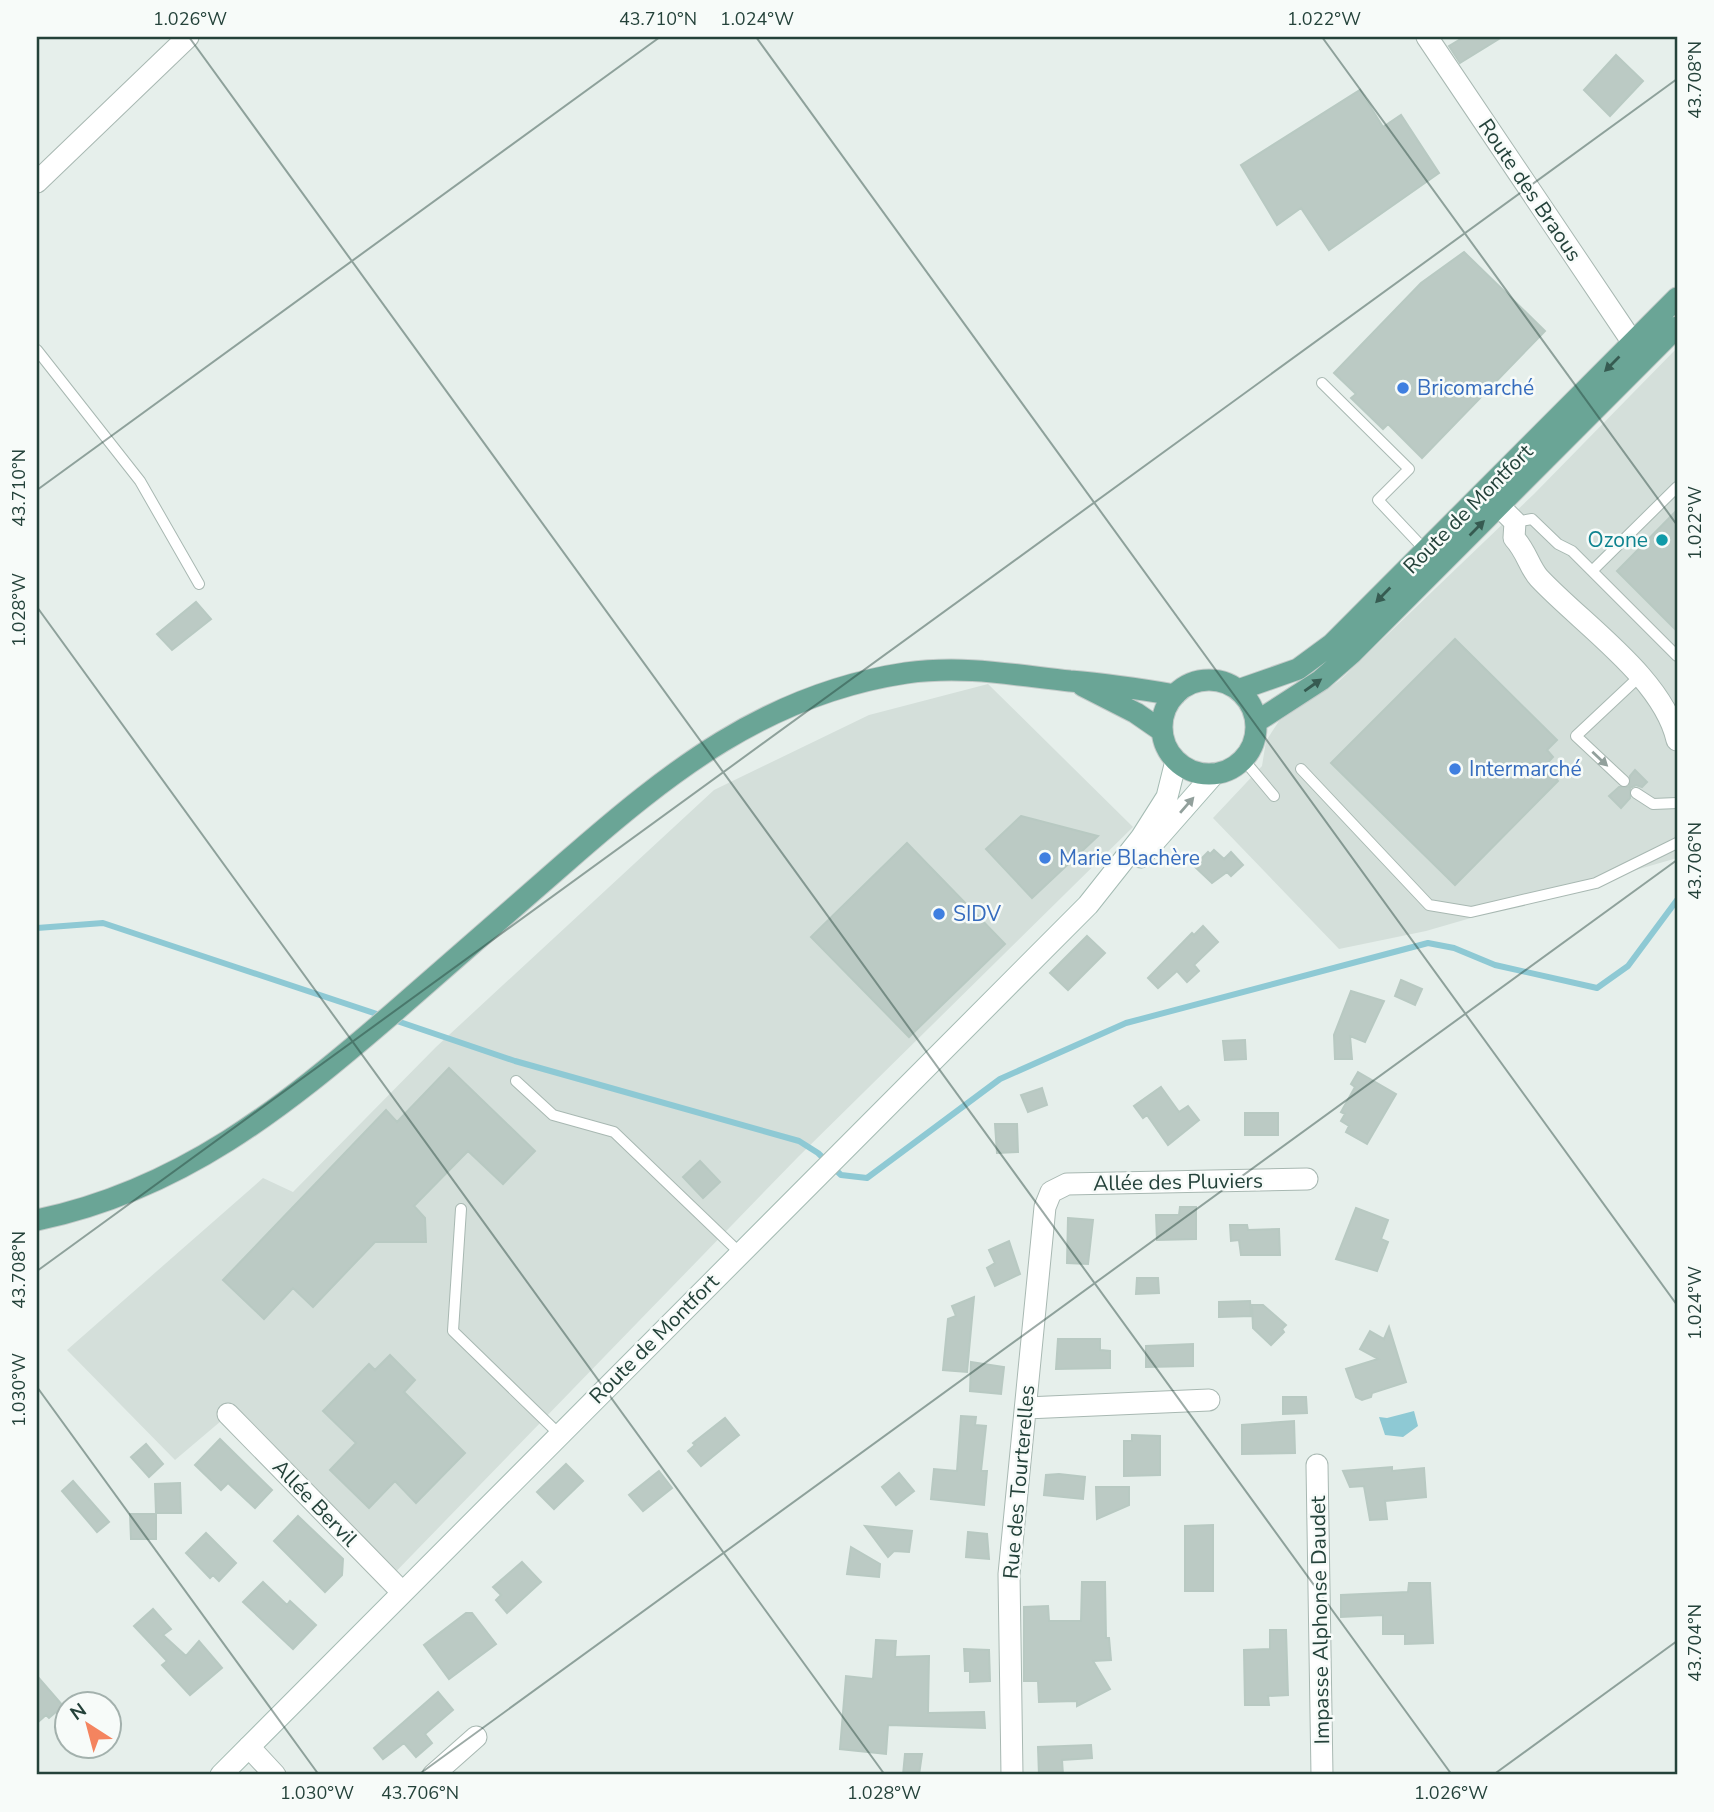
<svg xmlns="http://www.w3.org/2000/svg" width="1714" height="1812" font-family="'Nunito Sans',sans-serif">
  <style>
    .built { fill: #d4dfda }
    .water { fill: #8ec9d4 }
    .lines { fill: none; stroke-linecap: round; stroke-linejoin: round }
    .stream { stroke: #8ec9d4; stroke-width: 6 }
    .building { fill: #bbcac4; stroke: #b8c9c2; stroke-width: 2 }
    .lane-casing { stroke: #a8b8b2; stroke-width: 12 }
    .street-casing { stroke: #a8b8b2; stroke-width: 23 }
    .secondary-casing { stroke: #a4bbb3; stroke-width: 23 }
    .primary-casing { stroke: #c2cac8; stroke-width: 23 }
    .lane { stroke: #fff; stroke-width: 10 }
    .street { stroke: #fff; stroke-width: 21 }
    .secondary { stroke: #fff; stroke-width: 21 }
    .primary { stroke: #6aa596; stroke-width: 21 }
    .oneway { fill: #365b51 }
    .oneway2 { fill: #92a09c }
    .ticks { fill: none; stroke: #24423a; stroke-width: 2; stroke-opacity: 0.45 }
    .shop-dot { fill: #3f7fe0; stroke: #f7fbf9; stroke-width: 2.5 }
    .culture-dot { fill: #0f9aa8; stroke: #f7fbf9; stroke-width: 2.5 }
    .labels { text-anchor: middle; stroke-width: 5; stroke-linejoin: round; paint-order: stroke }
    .street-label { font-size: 21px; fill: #24423a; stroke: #f7fbf9 }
    .shop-label { font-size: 21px; fill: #366cbe; stroke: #f7fbf9; text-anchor: start }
    .culture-label { font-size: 21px; fill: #0d838f; stroke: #f7fbf9; text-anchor: end }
    .neatline { fill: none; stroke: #24423a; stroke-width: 2.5 }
    .ticks-label { font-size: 18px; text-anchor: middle; fill: #24423a }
  </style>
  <rect width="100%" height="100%" fill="#e6efeb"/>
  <path class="built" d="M1677 348V858L1426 931 1339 949 1213 818 1262 766 1266 741 1279 721 1339 681 1534 494Z
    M988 684 1133 827 798 1157 381 1587 221 1421 175 1460 67 1350 263 1178 293 1192 436 1047 714 790 869 715Z"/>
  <path class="water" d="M1414 1411 1418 1426 1403 1437 1385 1435 1379 1417 1387 1418Z"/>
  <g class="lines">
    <path class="stream" d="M37 928 103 923 383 1016
      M394 1020 515 1061 799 1141 818 1153 841 1175 867 1178 1000 1079 1126 1023 1428 943 1454 948 1495 965 1597 988 1628 966 1677 900"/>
  </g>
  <path class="building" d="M1464 37H1502L1460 63 1449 46Z
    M1616 55 1643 81 1610 116 1584 90Z
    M1360 90 1383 127 1401 115 1439 173 1329 250 1301 208 1277 225 1241 165Z
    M1464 252 1545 331 1422 458 1388 424 1383 429 1351 398 1356 394 1334 373 1421 283Z
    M1677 510V631L1617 571Z
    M196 602 211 619 172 650 157 634Z
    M1455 639 1557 740 1547 750 1553 757 1544 767 1558 781 1455 885 1331 763Z
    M1635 770 1647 782 1642 787 1636 785 1630 788V798L1621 808 1609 796 1619 787H1629L1630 776Z
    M1021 816 1098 836 1032 898 986 849Z
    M907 843 1005 944 909 1037 811 937Z
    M1214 850 1224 859 1231 852 1243 865 1231 876 1227 872 1212 883 1194 866 1208 852 1210 854Z
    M1203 926 1218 942 1194 965 1199 971 1187 982 1177 971 1158 988 1148 978 1192 933 1194 935Z
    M1087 936 1105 953 1068 990 1050 973Z
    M1401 980 1422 989 1415 1005 1395 996Z
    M1351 991 1384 1001 1365 1042 1350 1036 1352 1059H1335L1334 1035Z
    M1245 1040 1246 1059 1225 1060 1223 1041Z
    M449 1068 535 1151 503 1184 468 1151 414 1206 425 1218 426 1242H375L313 1307 293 1288 264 1319 223 1280 386 1110 397 1122Z
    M1358 1072 1396 1094 1367 1144 1346 1132 1349 1126 1341 1121 1345 1114 1341 1112 1355 1087 1351 1084Z
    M1161 1087 1179 1112 1188 1106 1199 1120 1168 1145 1147 1115 1143 1118 1134 1106Z
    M1042 1088 1047 1105 1028 1112 1021 1095Z
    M1245 1113H1278V1135H1245Z
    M995 1124H1017L1018 1152 997 1153Z
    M700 1161 720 1182 703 1198 683 1177Z
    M1180 1207H1196V1239L1157 1240 1156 1215H1179Z
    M1356 1208 1388 1220 1381 1239 1388 1242 1377 1271 1336 1259Z
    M1068 1218 1093 1220 1088 1264 1067 1263Z
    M1230 1225H1247L1248 1230 1279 1229 1280 1255H1241L1239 1240 1231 1241Z
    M1009 1241 1020 1274 995 1286 987 1268 995 1263 989 1250Z
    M1137 1278H1158L1159 1293 1136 1294Z
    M974 1297 967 1372 943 1370 948 1319 956 1316 952 1306Z
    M1250 1301 1251 1316 1219 1317V1302Z
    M1252 1305H1263L1286 1325 1282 1329 1284 1332 1271 1345 1253 1328Z
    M1389 1327 1406 1382 1372 1393 1371 1397 1362 1400 1356 1397 1346 1369 1378 1359 1360 1349 1370 1331 1384 1339Z
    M1058 1339H1100V1350L1110 1351V1368L1056 1369Z
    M1193 1344V1366L1146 1367V1346Z
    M390 1355 415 1380 404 1392 465 1453 416 1503 395 1481 369 1508 330 1470 356 1443 323 1411 369 1364 375 1370Z
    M971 1362 1004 1367 1001 1394 970 1391Z
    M1283 1397H1306L1307 1413 1283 1414Z
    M961 1416 976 1417 975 1425 986 1426 981 1471H987L984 1505 931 1499 934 1469 957 1471Z
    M725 1418 739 1435 701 1466 688 1451 695 1445 693 1443Z
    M1294 1421 1295 1453 1242 1454V1425Z
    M1132 1435 1160 1436V1475L1124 1476V1441H1132Z
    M220 1439 272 1490 255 1508 228 1483 221 1490 195 1465Z
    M146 1444 163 1464 149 1477 131 1457Z
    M566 1464 583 1481 554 1509 537 1492Z
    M1392 1467V1471L1424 1468 1426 1497 1385 1501 1387 1519 1370 1520 1364 1486 1350 1487 1343 1471Z
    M659 1471 672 1488 643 1511 629 1495Z
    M899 1473 914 1491 896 1505 882 1487Z
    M1059 1474 1085 1477 1083 1499 1044 1495 1046 1475Z
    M73 1481 109 1522 97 1532 62 1491Z
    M180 1483 181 1513H156L155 1484Z
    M1096 1487H1129V1505L1097 1519Z
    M130 1514H156V1539H131Z
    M298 1516 343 1559 342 1575 325 1592 274 1541Z
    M1213 1525V1591H1185V1526Z
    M865 1526 912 1531 909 1552 894 1551 888 1557Z
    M968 1532 987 1534 989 1559 966 1557Z
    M206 1533 236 1563 219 1581 213 1575 210 1578 186 1553Z
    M851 1547 880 1564 879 1577 847 1574Z
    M522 1562 541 1582 507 1613 496 1600 501 1595 493 1587Z
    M263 1582 287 1605 290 1601 316 1625 293 1649 243 1602Z
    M1082 1582H1105L1106 1638H1109L1111 1660 1093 1661 1110 1689 1077 1706V1701L1039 1702 1038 1681H1024V1607L1048 1606 1049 1621H1081Z
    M1409 1583H1430L1433 1643 1405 1644V1634H1383V1615L1341 1617V1595L1408 1592Z
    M153 1609 171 1629 163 1635 186 1656 199 1641 222 1668 190 1695 162 1665 167 1661 134 1626Z
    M466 1613H472L496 1644 449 1679 424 1645Z
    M1270 1630H1286L1288 1695 1268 1696 1269 1705H1245L1244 1650 1270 1649Z
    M876 1640 896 1641 895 1657 929 1656 928 1713 984 1712 985 1728 888 1725 886 1754 840 1749 846 1676 873 1679Z
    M964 1649 989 1650 990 1681 970 1682V1671H965Z
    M37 1676 63 1706 49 1718 46 1715 37 1723Z
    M438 1692 453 1710 425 1734 432 1743 416 1757 404 1743 383 1759 374 1748Z
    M1091 1745 1092 1758 1062 1760 1063 1775H1039L1038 1747Z
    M905 1754H922L919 1775H903Z"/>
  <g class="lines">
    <g class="lane-casing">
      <path id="lane" d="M37 350 140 481 199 584
        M1322 383 1409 469 1378 500 1426 551
        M1515 522 1532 519 1558 544 1572 551 1677 656
        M1592 571 1677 487
        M1243 759 1274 796
        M1301 769 1429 905 1471 912 1596 883 1677 843
        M1624 781 1576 736 1640 676
        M1636 793 1653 804 1677 803
        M516 1081 553 1115 614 1132 740 1253
        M461 1209 453 1331 559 1434"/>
    </g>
    <g class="street-casing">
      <path id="street" d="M1427 37 1633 343
        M37 182 188 37
        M1499 506 1515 522 1514 538C1527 552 1529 567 1539 578 1582 624 1663 678 1677 740
        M1026 1408 1209 1400
        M228 1414 402 1592
        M1317 1465 1322 1775
        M249 1747 275 1775
        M433 1775 476 1737
        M1012 1775 1009 1574 1045 1207 1051 1192 1067 1184 1307 1179"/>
    </g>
    <g class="secondary-casing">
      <path id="secondary" d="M1141 857 1214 774
        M221 1775 1088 905 1141 838 1167 797 1176 761"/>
    </g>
    <g class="primary-casing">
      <path id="primary" d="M1162 727a47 47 0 1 1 94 0a47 47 0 1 1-94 0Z
        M1083 686 1136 713 1162 731
        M1238 690 1298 669 1332 644 1677 298
        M1256 722 1321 680 1352 653 1677 327
        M37 1220C181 1190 284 1107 392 1014 450 964 508 913 566 862 669 772 766 694 906 673 964 665 1014 675 1070 681 1106 684 1140 689 1175 695"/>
    </g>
    <use href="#lane" class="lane"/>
    <use href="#street" class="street"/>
    <use href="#secondary" class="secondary"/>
    <use href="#primary" class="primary"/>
  </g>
  <defs><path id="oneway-solid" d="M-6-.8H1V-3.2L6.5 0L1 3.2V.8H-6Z" transform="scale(1.75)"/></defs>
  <g class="oneway">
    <use href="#oneway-solid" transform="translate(1612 364) rotate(135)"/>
    <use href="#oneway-solid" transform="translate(1477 528) rotate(-45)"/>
    <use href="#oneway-solid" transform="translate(1383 595) rotate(134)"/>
    <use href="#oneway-solid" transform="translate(1313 685) rotate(-35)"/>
  </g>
  <g class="oneway2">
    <use href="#oneway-solid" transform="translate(1600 759) rotate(43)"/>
    <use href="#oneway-solid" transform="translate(1187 805) rotate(-49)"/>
  </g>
  <path class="ticks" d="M189 37 1452 1775M756 37 1677 1305M1322 37 1677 525M37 490 660 37M37 607 885 1775M37 1271 1677 79M37 1387 319 1775M418 1775 1677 860M1493 1775 1677 1641"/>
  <g class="shop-dot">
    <circle cx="1403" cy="388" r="7"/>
    <circle cx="1455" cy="769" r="7"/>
    <circle cx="1045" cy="858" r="7"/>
    <circle cx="939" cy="914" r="7"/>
  </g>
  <circle class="culture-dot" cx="1662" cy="540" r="7"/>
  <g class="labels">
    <g class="street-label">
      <text transform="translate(1530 190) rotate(56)" y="7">Route des Braous</text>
      <text transform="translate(1468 509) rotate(-45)" y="7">Route de Montfort</text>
      <text transform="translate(1178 1182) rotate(-1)" y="7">Allée des Pluviers</text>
      <text transform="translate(654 1339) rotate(-45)" y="7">Route de Montfort</text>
      <text transform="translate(1019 1482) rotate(-85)" y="7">Rue des Tourterelles</text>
      <text transform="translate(315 1503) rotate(46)" y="7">Allée Bervil</text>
      <text transform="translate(1320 1620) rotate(-91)" y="7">Impasse Alphonse Daudet</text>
    </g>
    <g class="shop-label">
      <text x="1417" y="395">Bricomarché</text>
      <text x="1469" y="776">Intermarché</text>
      <text x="1059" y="865">Marie Blachère</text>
      <text x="953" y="921">SIDV</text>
    </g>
    <g class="culture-label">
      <text x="1648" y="547">Ozone</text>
    </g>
  </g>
  <rect width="1714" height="1812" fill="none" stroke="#f7fbf9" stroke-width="77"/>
  <g transform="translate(88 1725) rotate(324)"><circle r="33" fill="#f7fbf9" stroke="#a3b1ad" stroke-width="2"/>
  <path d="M0-5L12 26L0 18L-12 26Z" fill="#f4845f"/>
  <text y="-10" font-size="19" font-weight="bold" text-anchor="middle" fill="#24423a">N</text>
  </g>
  <rect x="38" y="38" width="1638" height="1735" class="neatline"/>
  <g class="ticks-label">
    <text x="190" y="25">1.026°W</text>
    <text x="658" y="25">43.710°N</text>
    <text x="757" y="25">1.024°W</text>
    <text x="1324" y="25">1.022°W</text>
    <text transform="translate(1695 80) rotate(-90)" y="6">43.708°N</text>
    <text transform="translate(19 488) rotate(-90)" y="6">43.710°N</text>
    <text transform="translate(1695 523) rotate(-90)" y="6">1.022°W</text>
    <text transform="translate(19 610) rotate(-90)" y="6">1.028°W</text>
    <text transform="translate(1695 861) rotate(-90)" y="6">43.706°N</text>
    <text transform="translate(19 1270) rotate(-90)" y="6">43.708°N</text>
    <text transform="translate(1695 1303) rotate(-90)" y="6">1.024°W</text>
    <text transform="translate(19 1390) rotate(-90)" y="6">1.030°W</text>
    <text transform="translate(1695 1643) rotate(-90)" y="6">43.704°N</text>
    <text x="317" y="1799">1.030°W</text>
    <text x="420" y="1799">43.706°N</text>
    <text x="884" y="1799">1.028°W</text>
    <text x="1451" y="1799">1.026°W</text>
  </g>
</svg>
